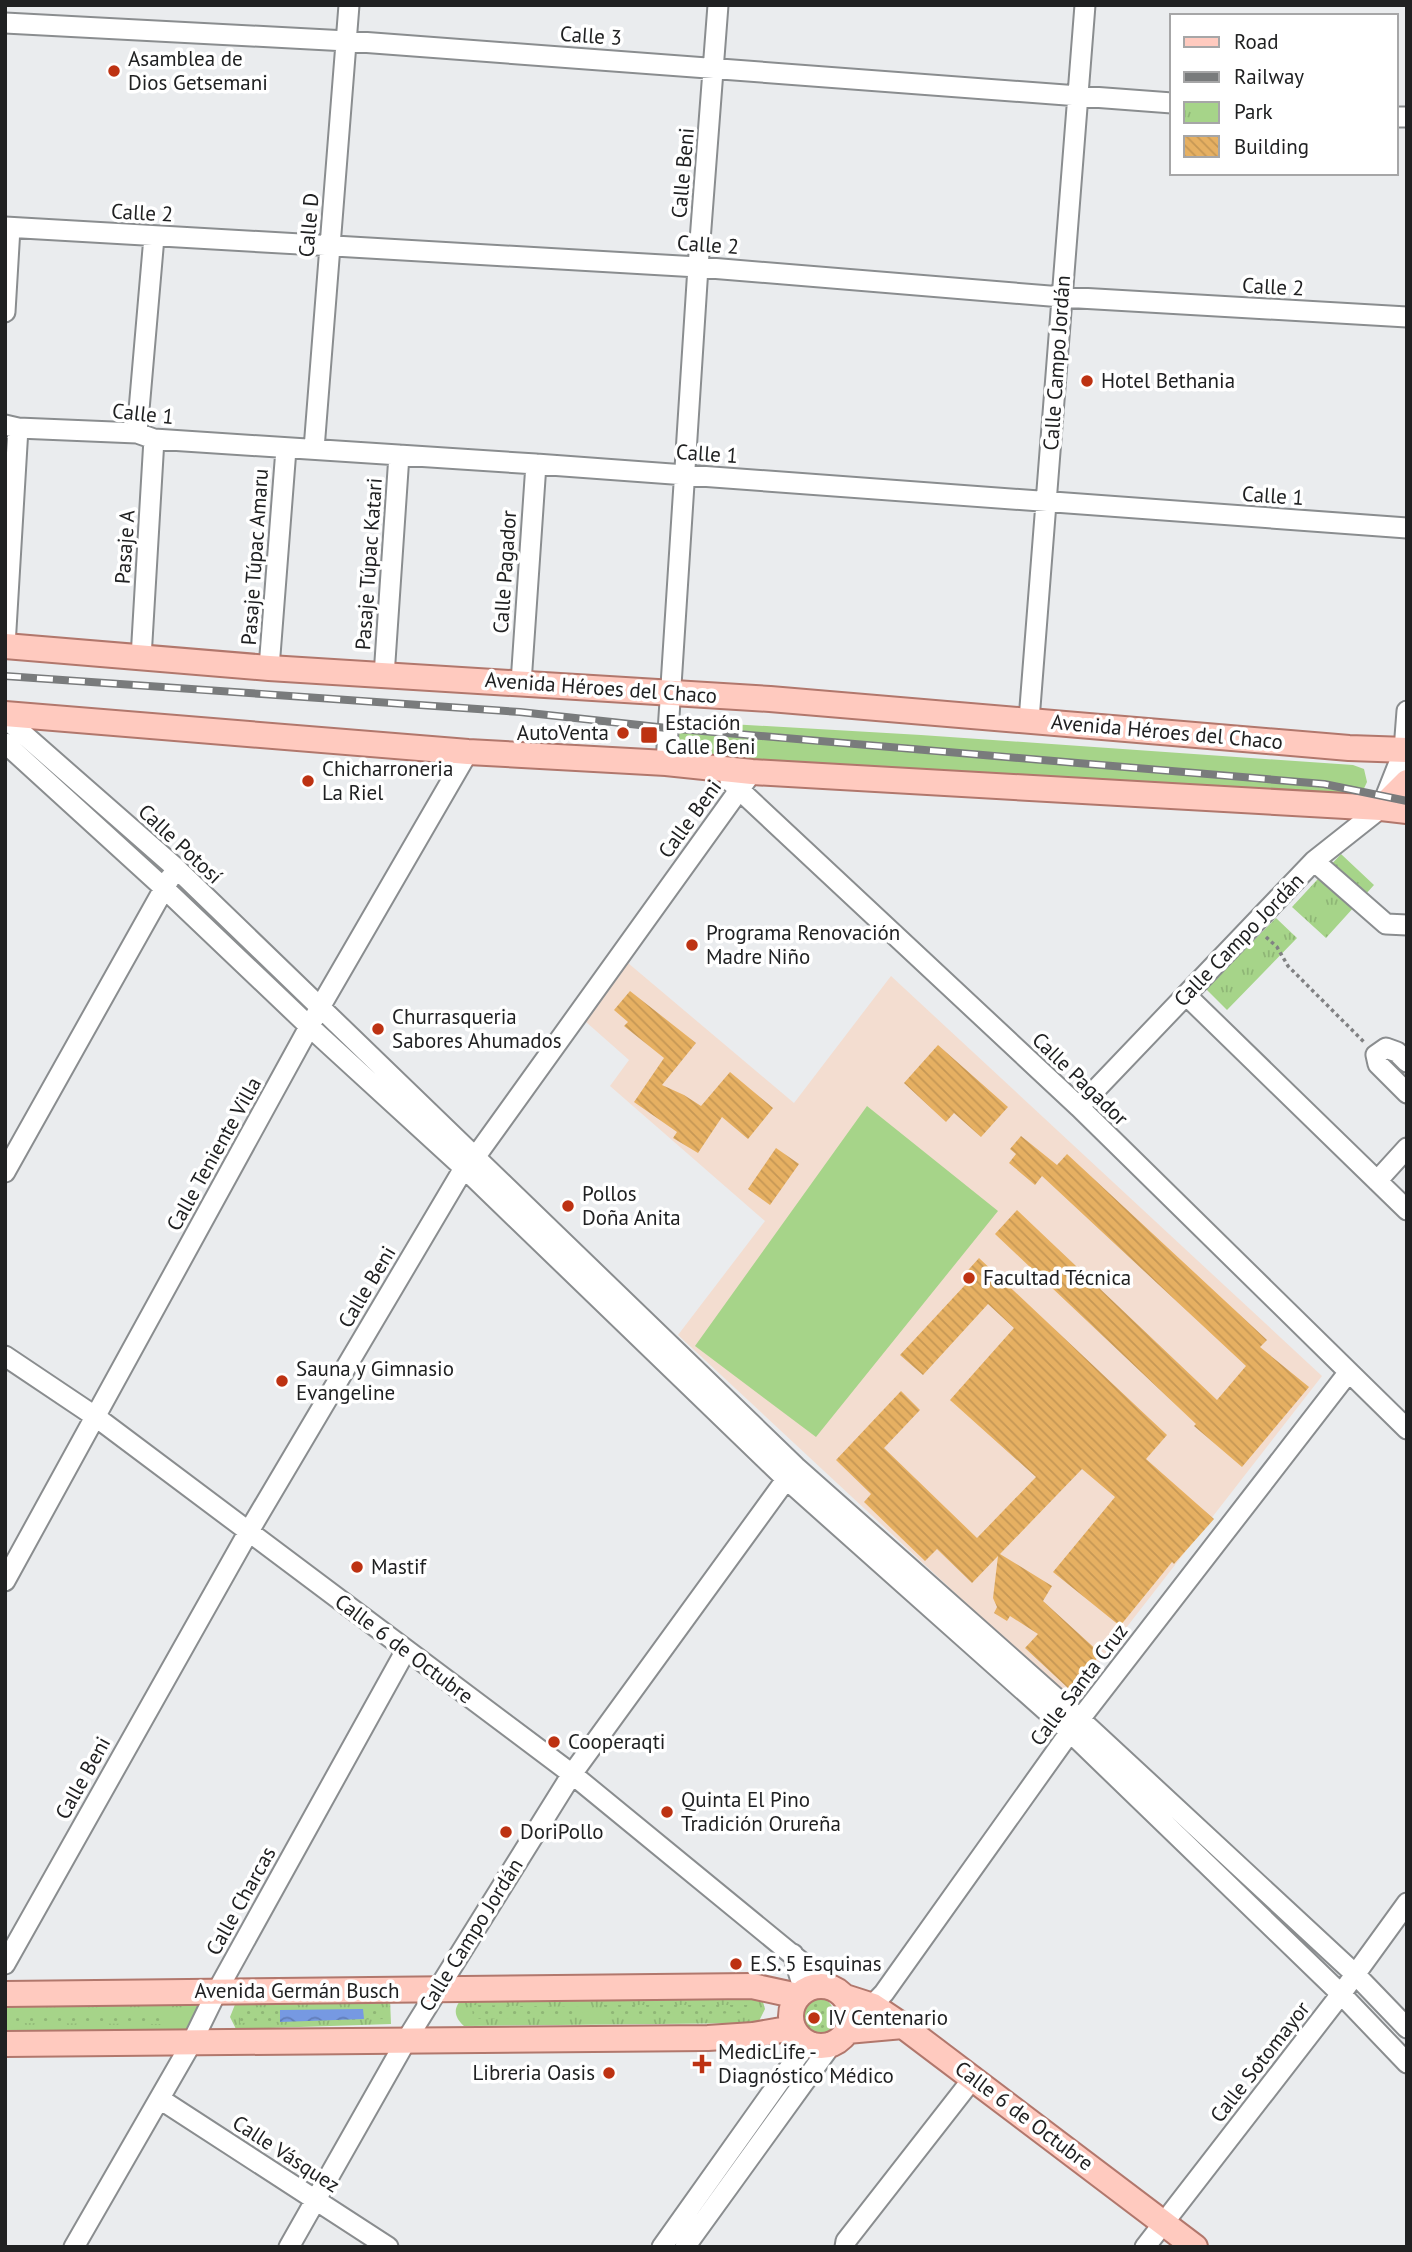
<svg xmlns="http://www.w3.org/2000/svg" width="1412" height="2252" font-family="'PT Sans',sans-serif">
  <style>
    .education { fill: #f3ddd0 }
    .grass { fill: #a6d489 }
    .park { fill: url(#park-tufts) }
    .garden { fill: url(#garden-dots) }
    .water { fill: url(#water-waves) }
    .building { fill: url(#building-back-hatch) }
    .lines { fill: none; stroke-linecap: round; stroke-linejoin: round }
    .minor-casing { stroke: #8a8d8f; stroke-width: 23 }
    .major-casing { stroke: #b1776c; stroke-width: 28 }
    .path { stroke: #808183; stroke-width: 3.5; stroke-dasharray: 3.5 3.5; stroke-linecap: butt }
    .minor { stroke: #fff; stroke-width: 19 }
    .major { stroke: #ffcabf; stroke-width: 24 }
    .rail-casing { stroke: #797b7c; stroke-width: 8 }
    .rail { stroke: #fff; stroke-width: 5; stroke-dasharray: 16; stroke-linecap: butt }
    .poi-dot { fill: #bd3212; stroke: #fff; stroke-width: 2.5 }
    .labels { text-anchor: middle; stroke-width: 7; stroke-linejoin: round; paint-order: stroke }
    .street-label { font-size: 21px; fill: #202122; stroke: #fff }
    .poi-label { font-size: 21px; fill: #202122; stroke: #fff; text-anchor: start }
  </style>
  <defs>
    <pattern id="park-tufts" width="24" height="20" patternUnits="userSpaceOnUse" patternTransform="scale(1.75)"><rect width="24" height="20" fill="#a6d489"/><path d="M3 7l-1-3M5 7V3M7 7l1-3M15 17l-1-3M17 17v-4M19 17l1-3" fill="none" stroke="#8fb676"/></pattern>
    <pattern id="garden-dots" width="8" height="8" patternUnits="userSpaceOnUse" patternTransform="scale(1.75)"><rect width="8" height="8" fill="#a6d489"/><path d="M2 2h.1M6 6h.1" fill="none" stroke="#8fb676" stroke-width="1.8" stroke-linecap="round"/></pattern>
    <pattern id="water-waves" width="16" height="10" patternUnits="userSpaceOnUse" patternTransform="scale(1.75)"><rect width="16" height="10" fill="#7699e2"/><path d="M0 5q4-4 8 0t8 0" fill="none" stroke="#607cb7"/></pattern>
    <pattern id="building-back-hatch" width="6" height="6" patternUnits="userSpaceOnUse" patternTransform="scale(1.75)"><rect width="6" height="6" fill="#e6b062"/><path d="M-1 5l2 2M0 0l6 6M5-1l2 2" fill="none" stroke="#c59755"/></pattern>
  </defs>
  <rect width="100%" height="100%" fill="#eaecee"/>
  <path class="education" d="M628 963 794 1103 891 976 1322 1376 1070 1700 678 1335 765 1221 610 1086 629 1060 586 1022Z"/>
  <path class="grass" d="M679 721 921 735 1353 765 1364 769 1367 782 1359 799 685 758 673 751 672 740Z
    M867 1106 998 1211 816 1437 695 1346Z"/>
  <path class="park" d="M1341 854 1374 885 1326 938 1292 907Z
    M1276 918 1297 938 1227 1010 1206 989Z
    M758 1996 763 2002 765 2009 758 2023 464 2026C453 2016 453 2007 464 1997Z
    M793 2017a21 21 0 1 1 42 0a21 21 0 1 1-42 0Z
    M390 1999 391 2024 236 2029 230 2017 236 2002Z
    M5 2002H204L189 2032 5 2036Z"/>
  <path class="garden" d="M799 2016a15 15 0 1 1 30 0a15 15 0 1 1-30 0Z
    M472 2005 583 2007V2016L473 2019Z
    M602 2005H753L750 2013 602 2016Z
    M383 2009 385 2019 240 2023 241 2010Z
    M163 2014 162 2024 5 2023V2016Z"/>
  <path class="water" d="M363 2009 364 2019 280 2022V2010Z"/>
  <path class="building" d="M630 991 696 1043 662 1085 684 1095 701 1106 730 1072 773 1108 748 1139 722 1117 698 1153 673 1138 677 1132 634 1102 664 1058 624 1026 628 1022 614 1010Z
    M938 1045 1008 1107 981 1137 954 1113 946 1122 904 1083Z
    M1021 1136 1057 1165 1067 1154 1267 1340 1260 1347 1309 1387 1242 1467 1194 1426 1196 1424 995 1234 1017 1210 1217 1400 1246 1366 1042 1176 1035 1185 1009 1163 1016 1154 1010 1149Z
    M776 1148 799 1164 770 1205 748 1189Z
    M979 1258 1167 1435 1146 1459 1214 1519 1174 1564 1172 1562 1120 1626 1053 1572 1115 1497 1082 1469 1000 1554 1052 1586 1043 1601 1101 1654 1069 1689 1025 1648 1038 1634 1010 1616 1007 1621 994 1613 997 1607 993 1598 998 1556 972 1583 937 1549 925 1561 864 1502 871 1494 836 1460 901 1391 920 1410 884 1448 977 1538 1036 1477 950 1400 1014 1328 988 1304 923 1375 900 1355 966 1284 961 1278Z"/>
  <g class="lines">
    <g class="minor-casing">
      <path id="minor" d="M5 23 347 41 1172 103
        M1396 117H1407
        M5 227 698 267 1062 297 1407 317
        M5 312 10 228
        M5 425 18 428 137 433 154 439 536 464 1407 528
        M137 433 154 237
        M314 449 349 5
        M5 646 18 428
        M141 658 154 439
        M269 668 286 449
        M384 676 399 455
        M521 683 536 464
        M5 718 176 868 796 1467 1081 1720 1355 1974 1407 2028
        M1029 720 1085 5
        M5 743 164 888 310 1027 464 1168 785 1478 1070 1732 1341 1994 1407 2063
        M666 763 698 267 718 5
        M730 781 1079 1107 1407 1429
        M1314 861 1386 924 1407 925
        M1186 995 1407 1210
        M1407 1062 1397 1052 1386 1048 1376 1055 1378 1064 1407 1093
        M1079 1107 1314 861 1381 808 1404 750 1407 711
        M5 1172 170 878
        M1377 1181 1407 1148
        M5 1356 96 1417 572 1774 833 1988
        M5 1581 319 1009 468 752
        M793 1954 804 1991
        M5 1964 249 1531 464 1168 476 1156 752 772
        M863 2015 884 1993 1070 1732 1348 1373
        M160 2099 388 2247
        M74 2247 192 2042 217 1991 406 1650
        M289 2247 407 2039 572 1774 793 1470
        M662 2247 807 2043
        M685 2247 831 2045
        M845 2247 846 2241 974 2077
        M1145 2247 1341 1994 1407 1903"/>
    </g>
    <g class="major-casing">
      <path id="major" d="M5 646 269 668 770 699 1349 748 1407 750
        M5 714 468 752 666 763 752 772 1381 808 1407 811
        M1381 808 1407 782
        M791 2016a30 30 0 1 1 60 0a30 30 0 1 1-60 0Z
        M5 1994 752 1986 798 1996
        M845 1997 873 2006 903 2026 1195 2247
        M847 2031 903 2026
        M5 2044 708 2038 753 2035 793 2028"/>
    </g>
    <path class="path" d="M1266 937 1277 947 1288 966 1365 1043"/>
    <use href="#minor" class="minor"/>
    <use href="#major" class="major"/>
    <g class="rail-casing">
      <path id="rail" d="M5 676 520 712 667 728 1324 784 1407 801"/>
    </g>
    <use href="#rail" class="rail"/>
  </g>
  <g class="poi-dot">
    <circle cx="114" cy="71" r="7"/>
    <circle cx="1087" cy="381" r="7"/>
    <circle cx="623" cy="733" r="7"/>
    <rect x="640" y="726" width="18" height="18" rx="3.5"/>
    <circle cx="308" cy="781" r="7"/>
    <circle cx="692" cy="945" r="7"/>
    <circle cx="378" cy="1029" r="7"/>
    <circle cx="568" cy="1206" r="7"/>
    <circle cx="969" cy="1278" r="7"/>
    <circle cx="282" cy="1381" r="7"/>
    <circle cx="357" cy="1567" r="7"/>
    <circle cx="554" cy="1742" r="7"/>
    <circle cx="667" cy="1812" r="7"/>
    <circle cx="506" cy="1832" r="7"/>
    <circle cx="736" cy="1964" r="7"/>
    <circle cx="814" cy="2018" r="7"/>
    <path d="M698.5 2053.5h7v7h7v7h-7v7h-7v-7h-7v-7h7z"/>
    <circle cx="609" cy="2073" r="7"/>
  </g>
  <g class="labels">
    <g class="street-label">
      <text transform="translate(591 36) rotate(4)" y="7">Calle 3</text>
      <text transform="translate(683 173) rotate(-85)" y="7">Calle Beni</text>
      <text transform="translate(142 213) rotate(3)" y="7">Calle 2</text>
      <text transform="translate(309 225) rotate(-85)" y="7">Calle D</text>
      <text transform="translate(708 245) rotate(4)" y="7">Calle 2</text>
      <text transform="translate(1273 287) rotate(3)" y="7">Calle 2</text>
      <text transform="translate(1057 363) rotate(-86)" y="7">Calle Campo Jordán</text>
      <text transform="translate(143 414) rotate(6)" y="7">Calle 1</text>
      <text transform="translate(707 454) rotate(4)" y="7">Calle 1</text>
      <text transform="translate(1273 496) rotate(4)" y="7">Calle 1</text>
      <text transform="translate(125 547) rotate(-86)" y="7">Pasaje A</text>
      <text transform="translate(255 557) rotate(-86)" y="7">Pasaje Túpac Amaru</text>
      <text transform="translate(369 564) rotate(-86)" y="7">Pasaje Túpac Katari</text>
      <text transform="translate(505 572) rotate(-86)" y="7">Calle Pagador</text>
      <text transform="translate(601 688) rotate(4)" y="7">Avenida Héroes del Chaco</text>
      <text transform="translate(1167 732) rotate(5)" y="7">Avenida Héroes del Chaco</text>
      <text transform="translate(690 819) rotate(-54)" y="7">Calle Beni</text>
      <text transform="translate(180 844) rotate(43)" y="7">Calle Potosí</text>
      <text transform="translate(1239 940) rotate(-46)" y="7">Calle Campo Jordán</text>
      <text transform="translate(1080 1079) rotate(44)" y="7">Calle Pagador</text>
      <text transform="translate(214 1154) rotate(-61)" y="7">Calle Teniente Villa</text>
      <text transform="translate(367 1287) rotate(-59)" y="7">Calle Beni</text>
      <text transform="translate(404 1649) rotate(37)" y="7">Calle 6 de Octubre</text>
      <text transform="translate(1079 1685) rotate(-53)" y="7">Calle Santa Cruz</text>
      <text transform="translate(83 1778) rotate(-61)" y="7">Calle Beni</text>
      <text transform="translate(241 1901) rotate(-61)" y="7">Calle Charcas</text>
      <text transform="translate(471 1935) rotate(-58)" y="7">Calle Campo Jordán</text>
      <text x="297" y="1998">Avenida Germán Busch</text>
      <text transform="translate(1260 2062) rotate(-52)" y="7">Calle Sotomayor</text>
      <text transform="translate(1024 2116) rotate(37)" y="7">Calle 6 de Octubre</text>
      <text transform="translate(286 2154) rotate(33)" y="7">Calle Vásquez</text>
    </g>
    <g class="poi-label">
      <text x="128" y="66">Asamblea de<tspan x="128" dy="24">Dios Getsemani</tspan></text>
      <text x="1101" y="388">Hotel Bethania</text>
      <text x="665" y="730">Estación<tspan x="665" dy="24">Calle Beni</tspan></text>
      <text x="609" y="740" text-anchor="end">AutoVenta</text>
      <text x="322" y="776">Chicharroneria<tspan x="322" dy="24">La Riel</tspan></text>
      <text x="706" y="940">Programa Renovación<tspan x="706" dy="24">Madre Niño</tspan></text>
      <text x="392" y="1024">Churrasqueria<tspan x="392" dy="24">Sabores Ahumados</tspan></text>
      <text x="582" y="1201">Pollos<tspan x="582" dy="24">Doña Anita</tspan></text>
      <text x="983" y="1285">Facultad Técnica</text>
      <text x="296" y="1376">Sauna y Gimnasio<tspan x="296" dy="24">Evangeline</tspan></text>
      <text x="371" y="1574">Mastif</text>
      <text x="568" y="1749">Cooperaqti</text>
      <text x="681" y="1807">Quinta El Pino<tspan x="681" dy="24">Tradición Orureña</tspan></text>
      <text x="520" y="1839">DoriPollo</text>
      <text x="750" y="1971">E.S. 5 Esquinas</text>
      <text x="828" y="2025">IV Centenario</text>
      <text x="718" y="2059">MedicLife -<tspan x="718" dy="24">Diagnóstico Médico</tspan></text>
      <text x="595" y="2080" text-anchor="end">Libreria Oasis</text>
    </g>
  </g>
  <rect width="1412" height="2252" fill="none" stroke="#202122" stroke-width="14"/>
  <rect x="1170" y="14" width="228" height="161" fill="#ffffff" stroke="#a6a6a7" stroke-width="2"/>
  <rect x="1184" y="37" width="35" height="10" fill="#ffcabf" stroke="#a6a6a7" stroke-width="2"/>
  <text x="1234" y="49" font-size="21" fill="#202122">Road</text>
  <rect x="1184" y="72" width="35" height="10" fill="#797b7c" stroke="#a6a6a7" stroke-width="2"/>
  <text x="1234" y="84" font-size="21" fill="#202122">Railway</text>
  <rect x="1184" y="102" width="35" height="21" fill="url(#park-tufts)" stroke="#a6a6a7" stroke-width="2"/>
  <text x="1234" y="119" font-size="21" fill="#202122">Park</text>
  <rect x="1184" y="136" width="35" height="21" fill="url(#building-back-hatch)" stroke="#a6a6a7" stroke-width="2"/>
  <text x="1234" y="154" font-size="21" fill="#202122">Building</text>
</svg>
